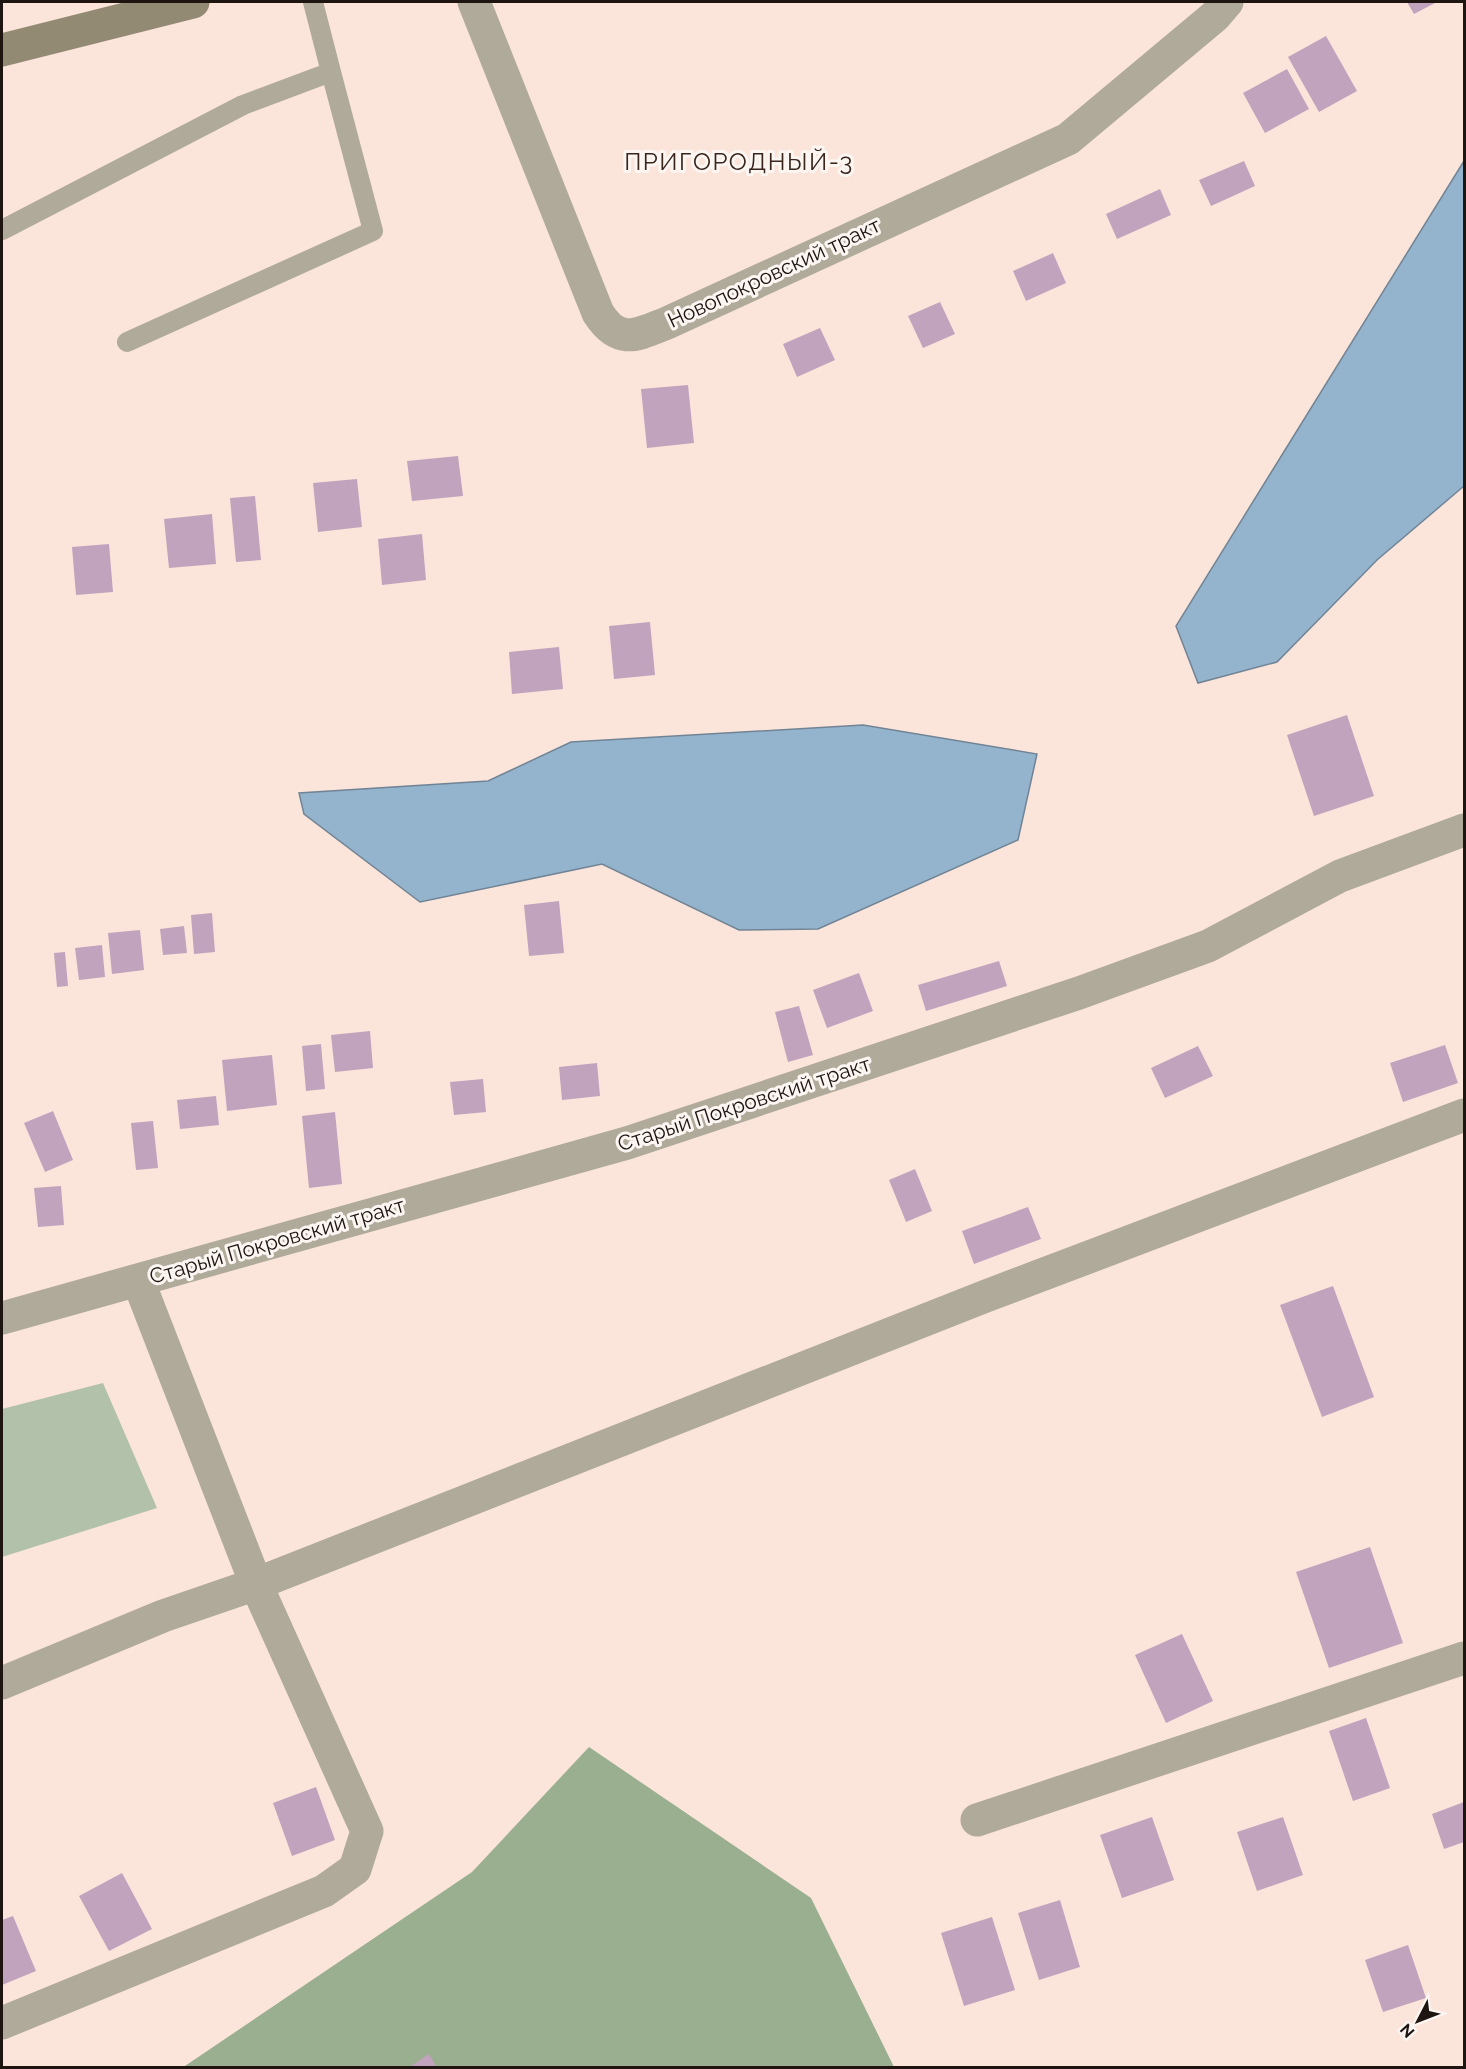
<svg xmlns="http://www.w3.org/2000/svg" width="1466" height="2069" font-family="Raleway,sans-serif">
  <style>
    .green { fill: #b1c1aa }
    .forest { fill: #99af8f }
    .water { fill: #94b4cd; stroke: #718495; stroke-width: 1.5 }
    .building { fill: #c1a3bd }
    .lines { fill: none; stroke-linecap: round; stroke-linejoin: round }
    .lane { stroke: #afaa9a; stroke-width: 20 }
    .street { stroke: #afaa9a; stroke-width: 33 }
    .secondary { stroke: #938a73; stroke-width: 33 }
    .labels { text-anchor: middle; stroke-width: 6; stroke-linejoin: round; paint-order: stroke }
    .street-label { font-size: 21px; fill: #1e1511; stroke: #fcf6f3 }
    .quarter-label { font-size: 24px; letter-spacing: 1.5px; fill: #39251c; stroke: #fcf6f3 }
  </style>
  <rect width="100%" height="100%" fill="#fbe5db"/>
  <path class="green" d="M103 1383 157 1508 2 1557V1409Z"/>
  <path class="forest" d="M589 1747 811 1898 894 2067 182 2068 472 1872Z"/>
  <path class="water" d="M1464 161V486L1377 560 1277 662 1198 683 1176 626Z
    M863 725 1037 754 1018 840 818 929 739 930 602 864 420 902 304 814 299 793 488 781 571 742Z"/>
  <path class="building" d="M1407 2H1437L1414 14Z
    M1326 36 1357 91 1319 112 1288 57Z
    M1287 69 1309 109 1265 133 1243 93Z
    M1244 161 1255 186 1211 206 1199 180Z
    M1160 189 1171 215 1117 239 1106 214Z
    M1053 253 1066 283 1026 301 1013 271Z
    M940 302 955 334 923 348 908 316Z
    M820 328 835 360 797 377 783 344Z
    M688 385 694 443 647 448 641 389Z
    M458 456 463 496 412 501 407 461Z
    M357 479 362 527 318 532 313 483Z
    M255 496 261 560 236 562 230 498Z
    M212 514 216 564 169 568 164 519Z
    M422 534 426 580 382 585 378 539Z
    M109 544 113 592 76 595 72 547Z
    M650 622 655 675 614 679 609 626Z
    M559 647 563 689 512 694 509 652Z
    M1347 715 1374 796 1314 816 1287 735Z
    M559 901 564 953 529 956 524 905Z
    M212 913 215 952 194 954 191 915Z
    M184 926 187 953 163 955 160 929Z
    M140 930 144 970 112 974 108 933Z
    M102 945 105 977 79 980 75 948Z
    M65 952 68 986 57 987 54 953Z
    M999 961 1007 986 926 1011 918 985Z
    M859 973 873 1011 827 1028 813 990Z
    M799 1006 813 1055 788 1062 775 1012Z
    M370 1031 373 1068 335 1072 331 1035Z
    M321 1044 325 1089 306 1091 302 1046Z
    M1445 1045 1458 1083 1403 1102 1390 1063Z
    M1198 1046 1213 1076 1165 1098 1151 1068Z
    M272 1055 277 1105 227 1111 222 1060Z
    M597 1063 600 1096 562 1100 559 1067Z
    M483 1079 486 1112 454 1115 450 1082Z
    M216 1096 219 1125 180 1129 177 1100Z
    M53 1111 73 1160 45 1172 24 1123Z
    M335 1112 342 1184 309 1188 302 1116Z
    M153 1121 158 1168 136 1170 131 1123Z
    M915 1169 932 1211 906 1222 889 1180Z
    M61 1186 64 1225 38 1227 34 1188Z
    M1028 1207 1041 1239 974 1264 962 1231Z
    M1333 1286 1374 1397 1322 1417 1280 1305Z
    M1370 1547 1403 1643 1329 1668 1296 1572Z
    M1182 1634 1213 1701 1166 1723 1135 1655Z
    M1366 1718 1390 1788 1353 1801 1329 1731Z
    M316 1787 335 1840 292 1856 273 1803Z
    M1464 1802V1842L1444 1849 1432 1814Z
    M1152 1817 1174 1880 1122 1898 1100 1835Z
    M1283 1817 1303 1875 1257 1891 1237 1832Z
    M122 1873 152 1929 109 1951 79 1896Z
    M1060 1900 1080 1967 1039 1980 1018 1913Z
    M13 1916 36 1971 2 1985V1920Z
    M992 1917 1015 1990 964 2006 941 1933Z
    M1408 1945 1426 1998 1383 2012 1365 1960Z
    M429 2054 437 2068H408Z"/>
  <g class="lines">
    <path class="lane" d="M2 230 243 105 331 72 313 2
      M127 342 373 231 331 72"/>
    <path class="street" d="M474 2 598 313C619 346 637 335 667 323L1068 139 1215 16 1227 2
      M2 1318 627 1143 1079 993 1208 946 1340 876 1464 830
      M2 1683 163 1616 256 1584 986 1296 1464 1115
      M977 1820 1464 1658
      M2 2023 324 1891 355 1869 367 1831 256 1584 138 1280"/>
    <path class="secondary" d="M2 50 193 2"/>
  </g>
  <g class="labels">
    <g class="street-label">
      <text transform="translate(774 273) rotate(-25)" y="7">Новопокровский тракт</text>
      <text transform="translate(744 1104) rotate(-18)" y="7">Старый Покровский тракт</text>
      <text transform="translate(277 1241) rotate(-16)" y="7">Старый Покровский тракт</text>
    </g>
    <g class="quarter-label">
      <text x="739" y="170">ПРИГОРОДНЫЙ-3</text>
    </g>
  </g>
  <rect width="1466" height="2069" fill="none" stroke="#1e1511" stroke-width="6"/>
  <g transform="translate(1418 2021) rotate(228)" stroke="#fcf6f3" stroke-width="4.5" paint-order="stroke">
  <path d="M0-4.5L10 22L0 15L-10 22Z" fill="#1e1511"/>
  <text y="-9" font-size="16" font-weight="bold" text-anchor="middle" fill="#1e1511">N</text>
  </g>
</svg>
